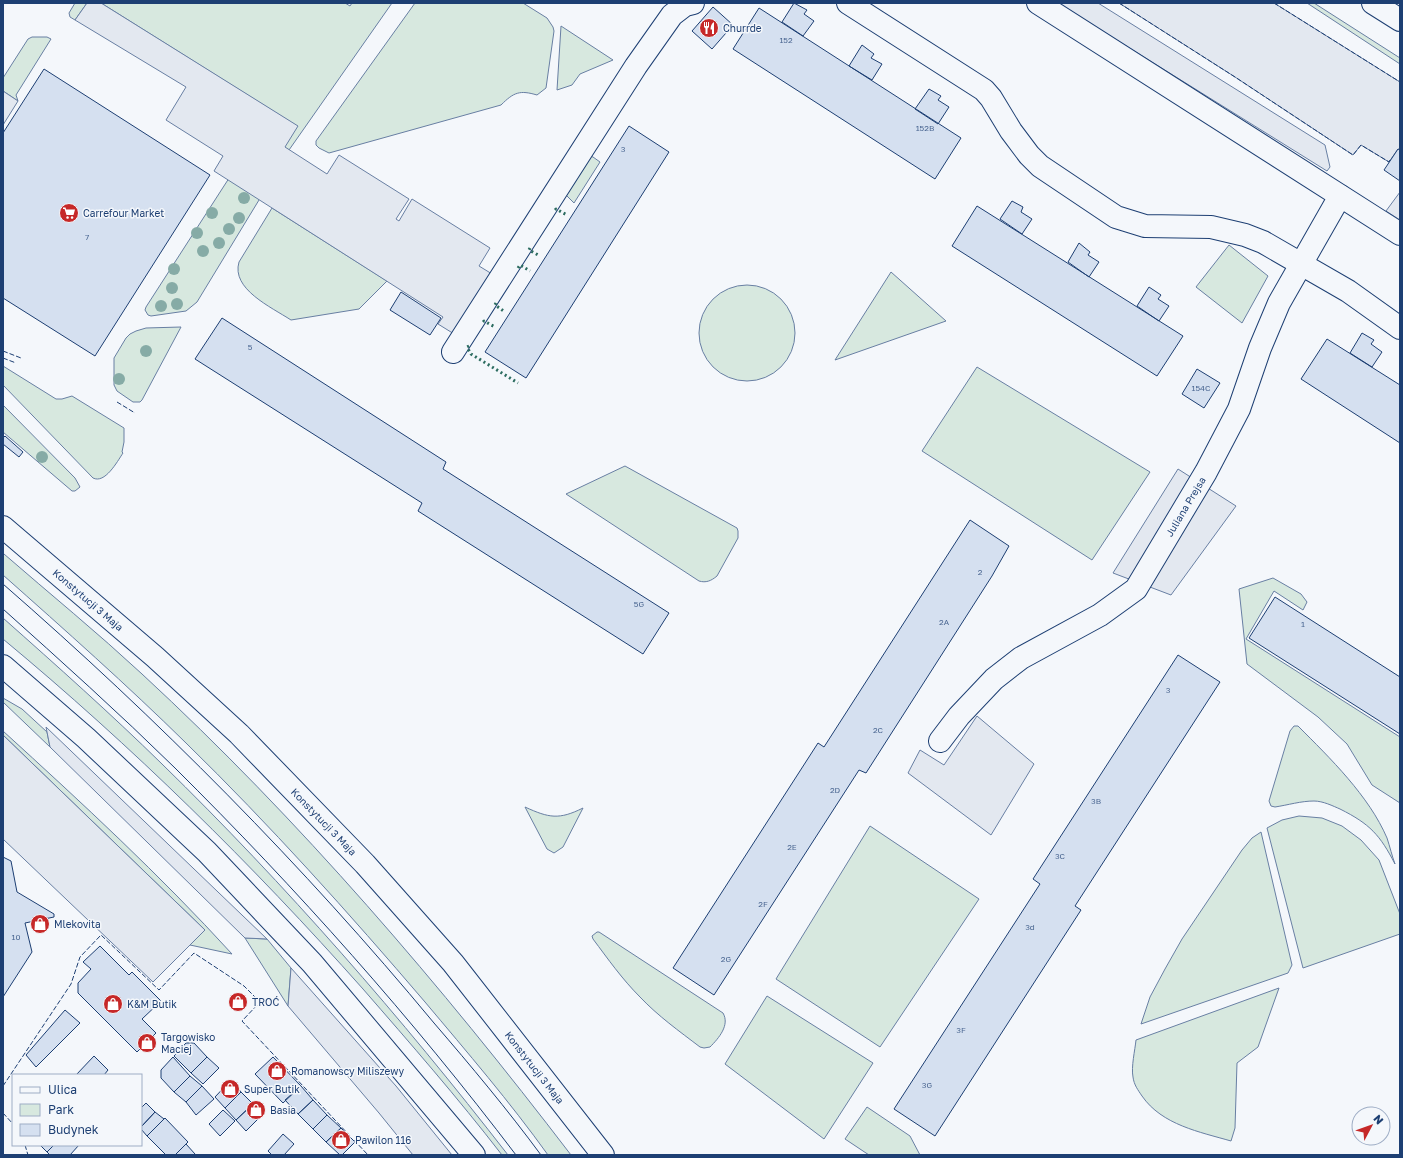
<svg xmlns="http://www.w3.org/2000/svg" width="1403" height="1158" font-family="'Golos Text',sans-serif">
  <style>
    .green { fill: #d7e8df; stroke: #687fa3 }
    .parking { fill: #e3e8f0; stroke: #687fa3 }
    .building { fill: #d5e0f0; stroke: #1d3f73 }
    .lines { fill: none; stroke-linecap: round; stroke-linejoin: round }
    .minor-casing { stroke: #1d3f73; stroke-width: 24 }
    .tertiary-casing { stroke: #1d3f73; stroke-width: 24 }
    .primary-casing { stroke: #1d3f73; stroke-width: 24 }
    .minor { stroke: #f4f7fb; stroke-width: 22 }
    .tertiary { stroke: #f4f7fb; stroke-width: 22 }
    .primary { stroke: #f4f7fb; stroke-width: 22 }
    .tram { stroke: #1d3f73; stroke-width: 1 }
    .hedge { stroke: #2c6c60; stroke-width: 3; stroke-dasharray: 2 3; stroke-linecap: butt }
    .fence { stroke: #1d3f73; stroke-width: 1; stroke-dasharray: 5 2; stroke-linecap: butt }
    .tree { fill: #86aba6 }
    .labels { text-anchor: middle; stroke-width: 3; stroke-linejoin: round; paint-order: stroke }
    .number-label { font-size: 8px; fill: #4b6792 }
    .poi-label { font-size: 10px; fill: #1d3f73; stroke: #f4f7fb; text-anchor: start }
    .street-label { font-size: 10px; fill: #1d3f73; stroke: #f4f7fb }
  </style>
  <rect width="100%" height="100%" fill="#f4f7fb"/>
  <path class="green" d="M75 3H87L75 20 70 17 69 13Z
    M101 3H345L350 6 352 3H392L289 150 284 147 297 126Z
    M415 3H523L547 18 553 27 554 31 546 88 537 95C520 90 514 92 501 105L329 153 319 148 316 145V141Z
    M1307 3H1314L1400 58V64Z
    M561 26 613 60 580 74 572 85 557 90Z
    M32 37H47L51 39 16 95 18 101 3 91V78L28 39Z
    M587 155 593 157 600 162 574 203 564 193Z
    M242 158 266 173 259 200 197 302 186 311 151 316 148 315 145 310 146 307Z
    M272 208 387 281 359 309 291 320C271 307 231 289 239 262Z
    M1229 245 1268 276 1242 323 1196 287Z
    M891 272 946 321 835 360Z
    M699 333a48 48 0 1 1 96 0a48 48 0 1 1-96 0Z
    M181 327 142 400 140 402H133L117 391 114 385V358L126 338 130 334 136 331 146 328Z
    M3 366 56 399H62L72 396 124 428V442L122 452 123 453C117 462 105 484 93 478L3 385Z
    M977 367 1150 472 1092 560 922 451Z
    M3 405 75 478 80 487 75 491H72L3 432Z
    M625 466 737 528 738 531V538L717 576C711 581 706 583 699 581L566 494Z
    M4 554C50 594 98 633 142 674 300 820 441 985 571 1155H548C510 1102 467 1052 425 1002 349 913 270 825 186 743 127 685 65 630 3 575V556Z
    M1273 578 1301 594 1307 602 1303 610 1274 591 1246 639 1400 737V803L1372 785 1347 744 1318 717 1247 664 1239 589Z
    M3 618C57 666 110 713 162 764 286 885 401 1017 508 1155H502C458 1098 410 1043 363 989 252 864 132 746 3 639Z
    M3 698 22 709 47 732 50 747 3 702Z
    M1294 726H1298C1330 758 1369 796 1387 838 1390 847 1392 856 1395 864 1380 835 1370 824 1340 809 1333 806 1323 801 1314 801 1301 801 1288 805 1275 807L1271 806 1269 801 1290 731Z
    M3 731C82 803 160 875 232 954L190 945 205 930 3 735Z
    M525 807C549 818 559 820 583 808L563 847 554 853 547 849Z
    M1299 816 1322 818 1342 826 1361 840 1379 860 1400 914V934L1303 968 1267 828 1282 820Z
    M870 826 979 899 880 1047 776 979Z
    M1261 832 1292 965 1288 973 1141 1024 1150 997 1165 969 1182 939 1242 850 1252 838Z
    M597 932H599L723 1013C730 1025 719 1038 710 1047L704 1048 700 1047C679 1031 658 1016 640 997 622 979 608 959 593 939L592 936Z
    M245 938 267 939 291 968 288 1006Z
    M1279 988 1258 1047 1237 1063 1235 1128 1231 1141C1200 1132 1162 1125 1142 1096 1138 1090 1134 1085 1133 1077 1131 1067 1135 1050 1136 1040Z
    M767 996 873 1063 824 1139 725 1064Z
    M867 1107 910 1136 920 1155H869L845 1139Z"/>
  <path class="parking" d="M87 3H101L298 126 285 147 327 174 339 155 409 199 396 219 399 221 412 199 490 248 479 266 497 277 459 337 438 324 443 317 214 171 223 156 166 120 186 87 75 20Z
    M1057 3H1098L1325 145 1330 167 1327 171Z
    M1119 3H1274L1400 82V150L1398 149 1389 162 1361 145 1353 155 1235 77Z
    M3 91 18 101 3 125Z
    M1400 192V220L1386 211Z
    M1178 469 1236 506 1171 595 1113 573Z
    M977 716 1034 764 991 835 908 773 920 750 944 765Z
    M46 727 267 939 245 938 50 747Z
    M3 735 205 930 153 982 3 839Z
    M291 968 396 1086 452 1155H413L379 1113 288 1006Z"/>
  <path class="building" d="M794 3 807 10 804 14 814 21 803 36 782 22Z
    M713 7 733 25 712 49 692 31Z
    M759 8 961 138 935 179 733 49Z
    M862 45 874 54 871 58 882 64 872 80 849 66Z
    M44 69 210 175 95 356 3 298V133Z
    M929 89 941 96 938 100 949 107 938 124 915 109Z
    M629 126 669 152 526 378 485 352Z
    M1398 149 1400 150V181L1384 170Z
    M1012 201 1023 207 1021 212 1032 219 1022 234 1000 219Z
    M977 206 1183 336 1157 376 952 246Z
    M1079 243 1090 252 1088 255 1099 262 1089 277 1068 262Z
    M1149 287 1161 295 1158 299 1169 306 1159 321 1137 306Z
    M401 292 441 318 430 335 390 310Z
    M222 318 446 462 443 469 669 613 643 654 418 511 422 503 195 359Z
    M1362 333 1374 340 1371 344 1382 352 1372 367 1350 353Z
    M1327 339 1400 385V443L1301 379Z
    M1197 369 1220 383 1204 408 1182 394Z
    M5 436 23 452 19 457 3 444V438Z
    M970 520 1009 546 992 576 866 773 859 770 714 995 673 968 818 743 824 747Z
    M1275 597 1400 677V734L1249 638Z
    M1178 655 1220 682 1075 906 1081 910 935 1136 894 1109 1040 884 1033 879Z
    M3 857 11 861 17 892 54 914V917L25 923 32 952 3 997Z
    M100 946 129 975 132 972 161 1001 142 1019 156 1033 137 1052 78 993V983L91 969 83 962Z
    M65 1010 80 1023 36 1067 26 1055Z
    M186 1043H194L207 1057 191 1073 174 1056Z
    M94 1056 108 1070 104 1075H76Z
    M173 1057 190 1076 174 1092 161 1078V1070Z
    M207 1057 219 1068 203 1084 191 1073Z
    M273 1057 301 1086 283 1103 255 1074Z
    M190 1076 202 1086 186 1102 174 1092Z
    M231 1080 241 1092 225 1108 215 1097Z
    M202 1086 214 1099 196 1115 186 1102Z
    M301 1086 313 1100 298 1114 285 1100Z
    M241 1092 253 1104 236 1120 225 1108Z
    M313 1100 327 1115 313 1129 298 1114Z
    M146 1103 155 1112 141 1127V1108Z
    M253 1104 263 1114 246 1131 236 1120Z
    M223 1110 235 1121 220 1136 209 1124Z
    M155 1112 164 1119 147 1136 141 1129V1127Z
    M327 1115 341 1128 326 1142 313 1129Z
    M165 1118 188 1142 175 1155H166L147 1136Z
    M341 1128 355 1142 342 1155H340L326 1142Z
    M283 1134 294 1144 284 1155H272L268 1151Z
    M186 1144 195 1154 194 1155H175Z
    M40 1145H54L47 1152Z
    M54 1145H79L70 1155H50L47 1152Z"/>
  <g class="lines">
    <g class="minor-casing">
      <g id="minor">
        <path d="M848 3 984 90 991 98 1011 131 1029 155 1040 166 1116 217 1145 226 1211 227 1245 235 1263 242 1348 291 1400 328"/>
        <path d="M1038 3 1400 234"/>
        <path d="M453 352 636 66 672 15 685 5 693 3"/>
        <path id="s1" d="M940 741 959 716 994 679 1021 658 1100 615 1136 589 1206 472 1239 409 1260 348 1279 303 1340 196"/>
      </g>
    </g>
    <g class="tertiary-casing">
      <g id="tertiary">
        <path id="s2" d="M3 527 155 657 239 734 365 864 453 963 603 1155"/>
        <path d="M3 666 86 738 207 852 312 963 474 1155"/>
      </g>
    </g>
    <g class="primary-casing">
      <path id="primary" d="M1373 3 1400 20"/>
    </g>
    <use href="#minor" class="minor"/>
    <use href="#tertiary" class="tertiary"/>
    <use href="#primary" class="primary"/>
    <path class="tram" d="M3 584C158 719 303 865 434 1023 471 1066 507 1109 541 1155
      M3 609C61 661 119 713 175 768 297 889 412 1018 516 1155"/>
    <path class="hedge" d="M555 210 556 209 567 215
      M530 248 529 250 540 256
      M518 268 520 265 530 271
      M496 303 495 305 505 312
      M483 322 484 321 495 327
      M469 346 467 347 471 354 518 383"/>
    <path class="fence" d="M1119 3 1235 77 1353 155 1361 145 1389 162 1390 160
      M1274 3 1400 82
      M3 351 21 358
      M3 358 16 363
      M117 402 135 413
      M3 1086 71 984 80 957 101 935 159 990 194 953 244 986 260 1002 242 1021 350 1136
      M3 1113 13 1124
      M354 1140 368 1155
      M25 1145 28 1155"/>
  </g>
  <g class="tree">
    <circle cx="244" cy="198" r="6"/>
    <circle cx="212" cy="213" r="6"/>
    <circle cx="239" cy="218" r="6"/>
    <circle cx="229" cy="229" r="6"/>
    <circle cx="197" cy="233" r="6"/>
    <circle cx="219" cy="243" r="6"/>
    <circle cx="203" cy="251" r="6"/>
    <circle cx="174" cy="269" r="6"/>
    <circle cx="172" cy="288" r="6"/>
    <circle cx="177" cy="304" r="6"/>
    <circle cx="161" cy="306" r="6"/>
    <circle cx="146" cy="351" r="6"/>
    <circle cx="119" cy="379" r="6"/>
    <circle cx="42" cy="457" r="6"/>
  </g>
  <defs>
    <g id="restaurant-disc" transform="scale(1)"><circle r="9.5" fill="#c62828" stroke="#f4f7fb"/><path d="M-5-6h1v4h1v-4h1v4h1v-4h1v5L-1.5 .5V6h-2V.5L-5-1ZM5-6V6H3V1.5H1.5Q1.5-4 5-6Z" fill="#fff"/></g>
    <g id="supermarket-disc" transform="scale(1)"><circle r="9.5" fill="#c62828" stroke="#f4f7fb"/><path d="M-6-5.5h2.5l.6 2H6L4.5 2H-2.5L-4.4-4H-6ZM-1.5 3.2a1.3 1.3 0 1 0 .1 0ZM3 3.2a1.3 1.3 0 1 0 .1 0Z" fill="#fff"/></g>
    <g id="shop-disc" transform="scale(1)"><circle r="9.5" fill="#c62828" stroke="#f4f7fb"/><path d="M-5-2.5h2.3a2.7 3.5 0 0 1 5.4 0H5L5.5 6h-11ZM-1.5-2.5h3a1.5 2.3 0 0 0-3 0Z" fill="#fff"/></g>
  </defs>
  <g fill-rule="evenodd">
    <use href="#restaurant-disc" x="709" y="28"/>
    <use href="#supermarket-disc" x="69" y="213"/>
    <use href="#shop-disc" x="40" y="924"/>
    <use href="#shop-disc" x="238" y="1002"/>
    <use href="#shop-disc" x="113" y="1004"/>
    <use href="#shop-disc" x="147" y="1043"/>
    <use href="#shop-disc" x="277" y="1071"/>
    <use href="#shop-disc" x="230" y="1089"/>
    <use href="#shop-disc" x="256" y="1110"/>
    <use href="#shop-disc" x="341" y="1140"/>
  </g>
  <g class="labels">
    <g class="number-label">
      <text x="786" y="43">152</text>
      <text x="925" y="131">152B</text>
      <text x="623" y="152">3</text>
      <text x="87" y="240">7</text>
      <text x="250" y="350">5</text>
      <text x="1201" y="391">154C</text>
      <text x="980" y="575">2</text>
      <text x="639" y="607">5G</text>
      <text x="944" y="625">2A</text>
      <text x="1303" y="627">1</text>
      <text x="1168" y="693">3</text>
      <text x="878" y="733">2C</text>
      <text x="835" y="793">2D</text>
      <text x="1096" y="804">3B</text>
      <text x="792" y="850">2E</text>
      <text x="1060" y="859">3C</text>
      <text x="763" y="907">2F</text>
      <text x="1030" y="930">3d</text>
      <text x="16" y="940">10</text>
      <text x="726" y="962">2G</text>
      <text x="961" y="1033">3F</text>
      <text x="927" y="1088">3G</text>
    </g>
    <g class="poi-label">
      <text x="723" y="32">Churrde</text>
      <text x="83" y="217">Carrefour Market</text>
      <text x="54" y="928">Mlekovita</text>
      <text x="252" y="1006">TROĆ</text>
      <text x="127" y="1008">K&amp;M Butik</text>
      <text x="161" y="1041">Targowisko<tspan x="161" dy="12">Maciej</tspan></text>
      <text x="291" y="1075">Romanowscy Miliszewy</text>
      <text x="244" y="1093">Super Butik</text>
      <text x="270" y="1114">Basia</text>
      <text x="355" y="1144">Pawilon 116</text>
    </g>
    <g class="street-label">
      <text dy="4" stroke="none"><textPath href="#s1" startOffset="347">Juliana Prejsa</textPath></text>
      <text dy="4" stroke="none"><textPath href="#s2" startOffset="112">Konstytucji 3 Maja</textPath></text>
      <text dy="4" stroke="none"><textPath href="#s2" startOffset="436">Konstytucji 3 Maja</textPath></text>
      <text dy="4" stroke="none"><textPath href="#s2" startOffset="760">Konstytucji 3 Maja</textPath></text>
    </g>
  </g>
  <rect width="1403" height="1158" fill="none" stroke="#1d3f73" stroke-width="8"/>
  <rect x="12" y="1074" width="130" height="72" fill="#f4f7fb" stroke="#9eadc5"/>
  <rect x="20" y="1087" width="20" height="6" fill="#f4f7fb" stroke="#9eadc5"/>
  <text x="48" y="1094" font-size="12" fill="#1d3f73">Ulica</text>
  <rect x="20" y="1104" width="20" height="12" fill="#d7e8df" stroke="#9eadc5"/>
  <text x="48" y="1114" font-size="12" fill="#1d3f73">Park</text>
  <rect x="20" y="1124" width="20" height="12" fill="#d5e0f0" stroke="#9eadc5"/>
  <text x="48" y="1134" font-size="12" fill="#1d3f73">Budynek</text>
  <g transform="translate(1371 1126) rotate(49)"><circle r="19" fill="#f4f7fb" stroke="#9eadc5"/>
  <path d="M0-3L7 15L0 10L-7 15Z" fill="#c62828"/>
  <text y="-6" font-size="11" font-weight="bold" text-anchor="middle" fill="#1d3f73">N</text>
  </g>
</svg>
